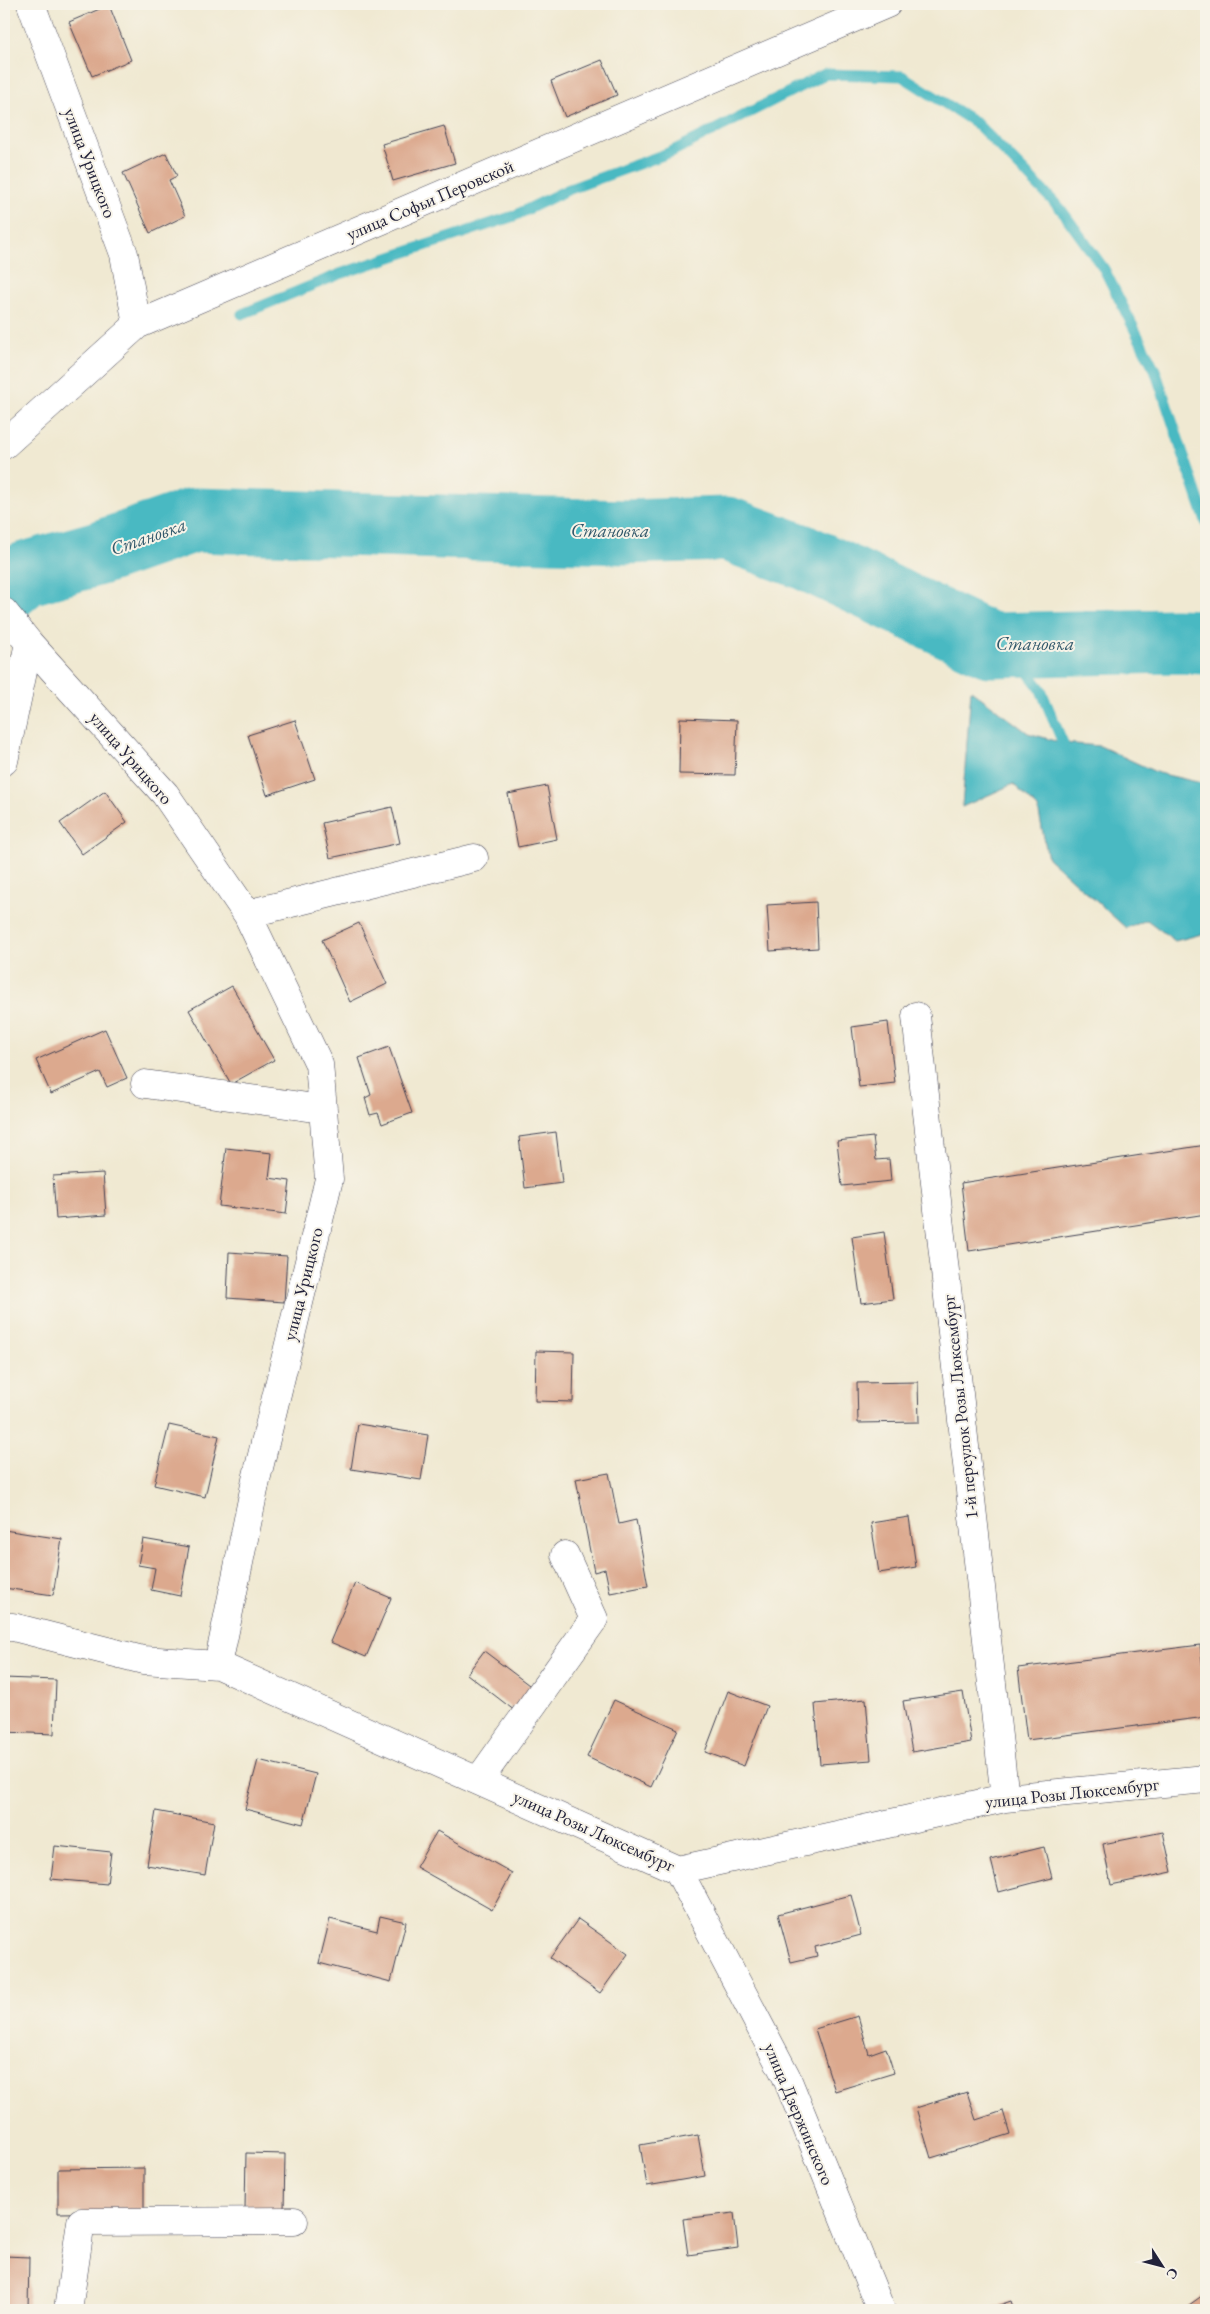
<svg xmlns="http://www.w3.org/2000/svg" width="1210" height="2314" font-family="'EB Garamond',serif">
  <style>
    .water { fill: #4ab9c2; stroke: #366e7e }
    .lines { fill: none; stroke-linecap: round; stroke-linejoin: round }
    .stream { stroke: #4ab9c2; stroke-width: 11 }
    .river { stroke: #4ab9c2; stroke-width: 65 }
    .building { fill: #dca98e }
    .minor-casing { stroke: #414052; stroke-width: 29 }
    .minor { stroke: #fff; stroke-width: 28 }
    .labels { text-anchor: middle; stroke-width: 4; stroke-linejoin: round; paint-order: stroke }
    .street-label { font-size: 18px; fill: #22223b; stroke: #f7f3e8 }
    .water-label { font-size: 19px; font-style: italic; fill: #30576a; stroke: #f7f3e8 }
  </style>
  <rect width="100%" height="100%" fill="#f7f3e8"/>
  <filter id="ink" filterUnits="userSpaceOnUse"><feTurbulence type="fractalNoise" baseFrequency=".02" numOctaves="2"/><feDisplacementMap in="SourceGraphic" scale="10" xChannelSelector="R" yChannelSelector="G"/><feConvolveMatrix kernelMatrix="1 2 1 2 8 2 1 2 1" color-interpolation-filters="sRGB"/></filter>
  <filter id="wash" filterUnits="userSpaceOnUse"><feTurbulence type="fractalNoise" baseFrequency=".0096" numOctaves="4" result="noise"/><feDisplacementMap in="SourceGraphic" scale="20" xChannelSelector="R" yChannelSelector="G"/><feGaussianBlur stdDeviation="1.12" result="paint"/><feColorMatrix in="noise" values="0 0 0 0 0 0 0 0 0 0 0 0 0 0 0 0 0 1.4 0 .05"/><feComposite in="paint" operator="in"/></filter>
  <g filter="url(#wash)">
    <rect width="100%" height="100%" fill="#f0e9d2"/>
    <path class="water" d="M971 690 1028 733 1063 743 1100 746 1158 773 1206 784V933L1175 941 1147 920 1126 928 1048 858 1038 808 1013 784 962 807Z"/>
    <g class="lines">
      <path class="stream" d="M242 314 340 274 514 216 567 190 671 152 825 74 902 76 976 123 1060 208 1104 269 1155 370 1206 522
        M1006 644 1040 688 1063 743"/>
      <path class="river" d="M4 592 25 574 99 553 194 520 624 532 727 529 806 558 990 645 1174 641 1206 642"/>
    </g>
    <g id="blocks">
      <path class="building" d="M109 5 131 60 92 76 69 22Z
        M602 60 617 95 565 117 551 81Z
        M444 126 455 163 393 181 382 144Z
        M166 153 177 176 169 180 185 216 150 233 123 173Z
        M680 718 737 720 735 775 679 774Z
        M295 720 315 779 267 795 248 735Z
        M547 786 557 839 518 847 508 794Z
        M105 791 127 822 82 854 60 823Z
        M392 807 400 843 330 858 322 823Z
        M816 902 818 948 770 951 767 905Z
        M359 923 387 984 350 1002 322 940Z
        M232 986 274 1060 231 1084 189 1010Z
        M888 1022 895 1083 859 1087 852 1027Z
        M105 1029 127 1078 107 1087 100 1072 51 1094 36 1060Z
        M389 1047 412 1113 382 1124 378 1113 370 1115 365 1098 371 1095 359 1058Z
        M556 1132 562 1183 525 1188 519 1137Z
        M873 1137 876 1160 889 1159 891 1181 842 1186 837 1141Z
        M1206 1145V1214L969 1251 961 1183Z
        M226 1148 272 1153 269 1178 290 1181 286 1214 219 1206Z
        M103 1173 106 1215 56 1219 53 1176Z
        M884 1232 893 1299 861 1303 852 1237Z
        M229 1252 287 1256 284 1302 227 1298Z
        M536 1351 574 1352 573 1402 535 1401Z
        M918 1382 919 1422 858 1423 857 1383Z
        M358 1424 428 1435 421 1480 351 1469Z
        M169 1425 219 1436 205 1497 154 1485Z
        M609 1473 619 1524 636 1520 648 1586 610 1593 605 1569 594 1572 576 1479Z
        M909 1517 916 1567 879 1573 871 1523Z
        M4 1530 62 1539 53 1595 4 1588Z
        M143 1539 189 1547 180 1596 151 1590 155 1568 138 1565Z
        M355 1583 391 1598 366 1657 330 1642Z
        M1200 1645 1206 1694V1717L1027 1740 1018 1668Z
        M484 1651 533 1688 515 1711 467 1674Z
        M4 1678 56 1680 54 1734 4 1732Z
        M728 1691 767 1706 744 1766 705 1752Z
        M963 1692 971 1742 912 1752 903 1701Z
        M866 1699 871 1760 820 1764 815 1704Z
        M614 1700 678 1729 651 1787 587 1757Z
        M258 1760 316 1774 303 1824 245 1809Z
        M156 1811 214 1822 205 1875 147 1865Z
        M437 1831 512 1873 492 1910 416 1867Z
        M1163 1832 1172 1872 1111 1885 1103 1844Z
        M55 1846 111 1852 107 1884 51 1879Z
        M1044 1847 1052 1878 999 1892 991 1860Z
        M851 1895 861 1935 815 1947 817 1956 791 1962 778 1914Z
        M380 1916 406 1922 391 1982 319 1963 330 1919 377 1931Z
        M578 1919 628 1954 600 1993 550 1958Z
        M858 2016 869 2054 886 2048 894 2073 835 2091 815 2029Z
        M967 2092 976 2120 1003 2111 1010 2134 931 2158 916 2108Z
        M698 2135 705 2176 647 2186 640 2145Z
        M246 2153 285 2154 284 2210 245 2209Z
        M144 2168V2212L58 2213V2169Z
        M734 2213 738 2248 688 2255 683 2219Z
        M4 2256 29 2257 28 2310H4Z
        M1206 2293V2310H1182Z
        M1011 2301 1014 2310H985Z"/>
    </g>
  </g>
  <g filter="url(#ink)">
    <use href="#blocks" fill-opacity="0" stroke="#414052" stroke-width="1"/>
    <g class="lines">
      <g class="minor-casing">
        <path id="minor" d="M31 4 124 254 137 325
          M4 445 137 325 887 4
          M4 612 29 643 165 794 247 914 319 1064 329 1179 256 1480 218 1665
          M4 761 29 643
          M247 914 474 858
          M916 1016 1005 1798
          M145 1084 322 1109
          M4 1627H13L143 1660 218 1665 678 1870 1005 1798 1206 1779
          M479 1780 594 1619 565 1555
          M678 1870 786 2076 881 2310
          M68 2310 81 2222 294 2221"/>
      </g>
      <use href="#minor" class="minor"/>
    </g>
  </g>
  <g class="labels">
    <g class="street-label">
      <text transform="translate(90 163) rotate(69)" y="6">улица Урицкого</text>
      <text transform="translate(430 200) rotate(-23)" y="6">улица Софьи Перовской</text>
      <text transform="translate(131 758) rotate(49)" y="6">улица Урицкого</text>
      <text transform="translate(303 1284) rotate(-76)" y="6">улица Урицкого</text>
      <text transform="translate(960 1407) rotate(-96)" y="6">1-й переулок Розы Люксембург</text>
      <text transform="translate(1072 1793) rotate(-6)" y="6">улица Розы Люксембург</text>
      <text transform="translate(594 1831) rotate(24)" y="6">улица Розы Люксембург</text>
      <text transform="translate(799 2114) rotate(67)" y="6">улица Дзержинского</text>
    </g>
    <g class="water-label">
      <text x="610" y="537">Становка</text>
      <text transform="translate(148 536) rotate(-19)" y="7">Становка</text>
      <text x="1035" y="650">Становка</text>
    </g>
  </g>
  <rect width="1210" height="2314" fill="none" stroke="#f7f3e8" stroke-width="20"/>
  <g transform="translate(1162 2266) rotate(126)" stroke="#f7f3e8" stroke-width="4" paint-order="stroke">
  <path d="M0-4L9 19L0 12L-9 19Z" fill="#22223b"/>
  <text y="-8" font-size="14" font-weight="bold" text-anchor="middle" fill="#22223b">С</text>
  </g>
</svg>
